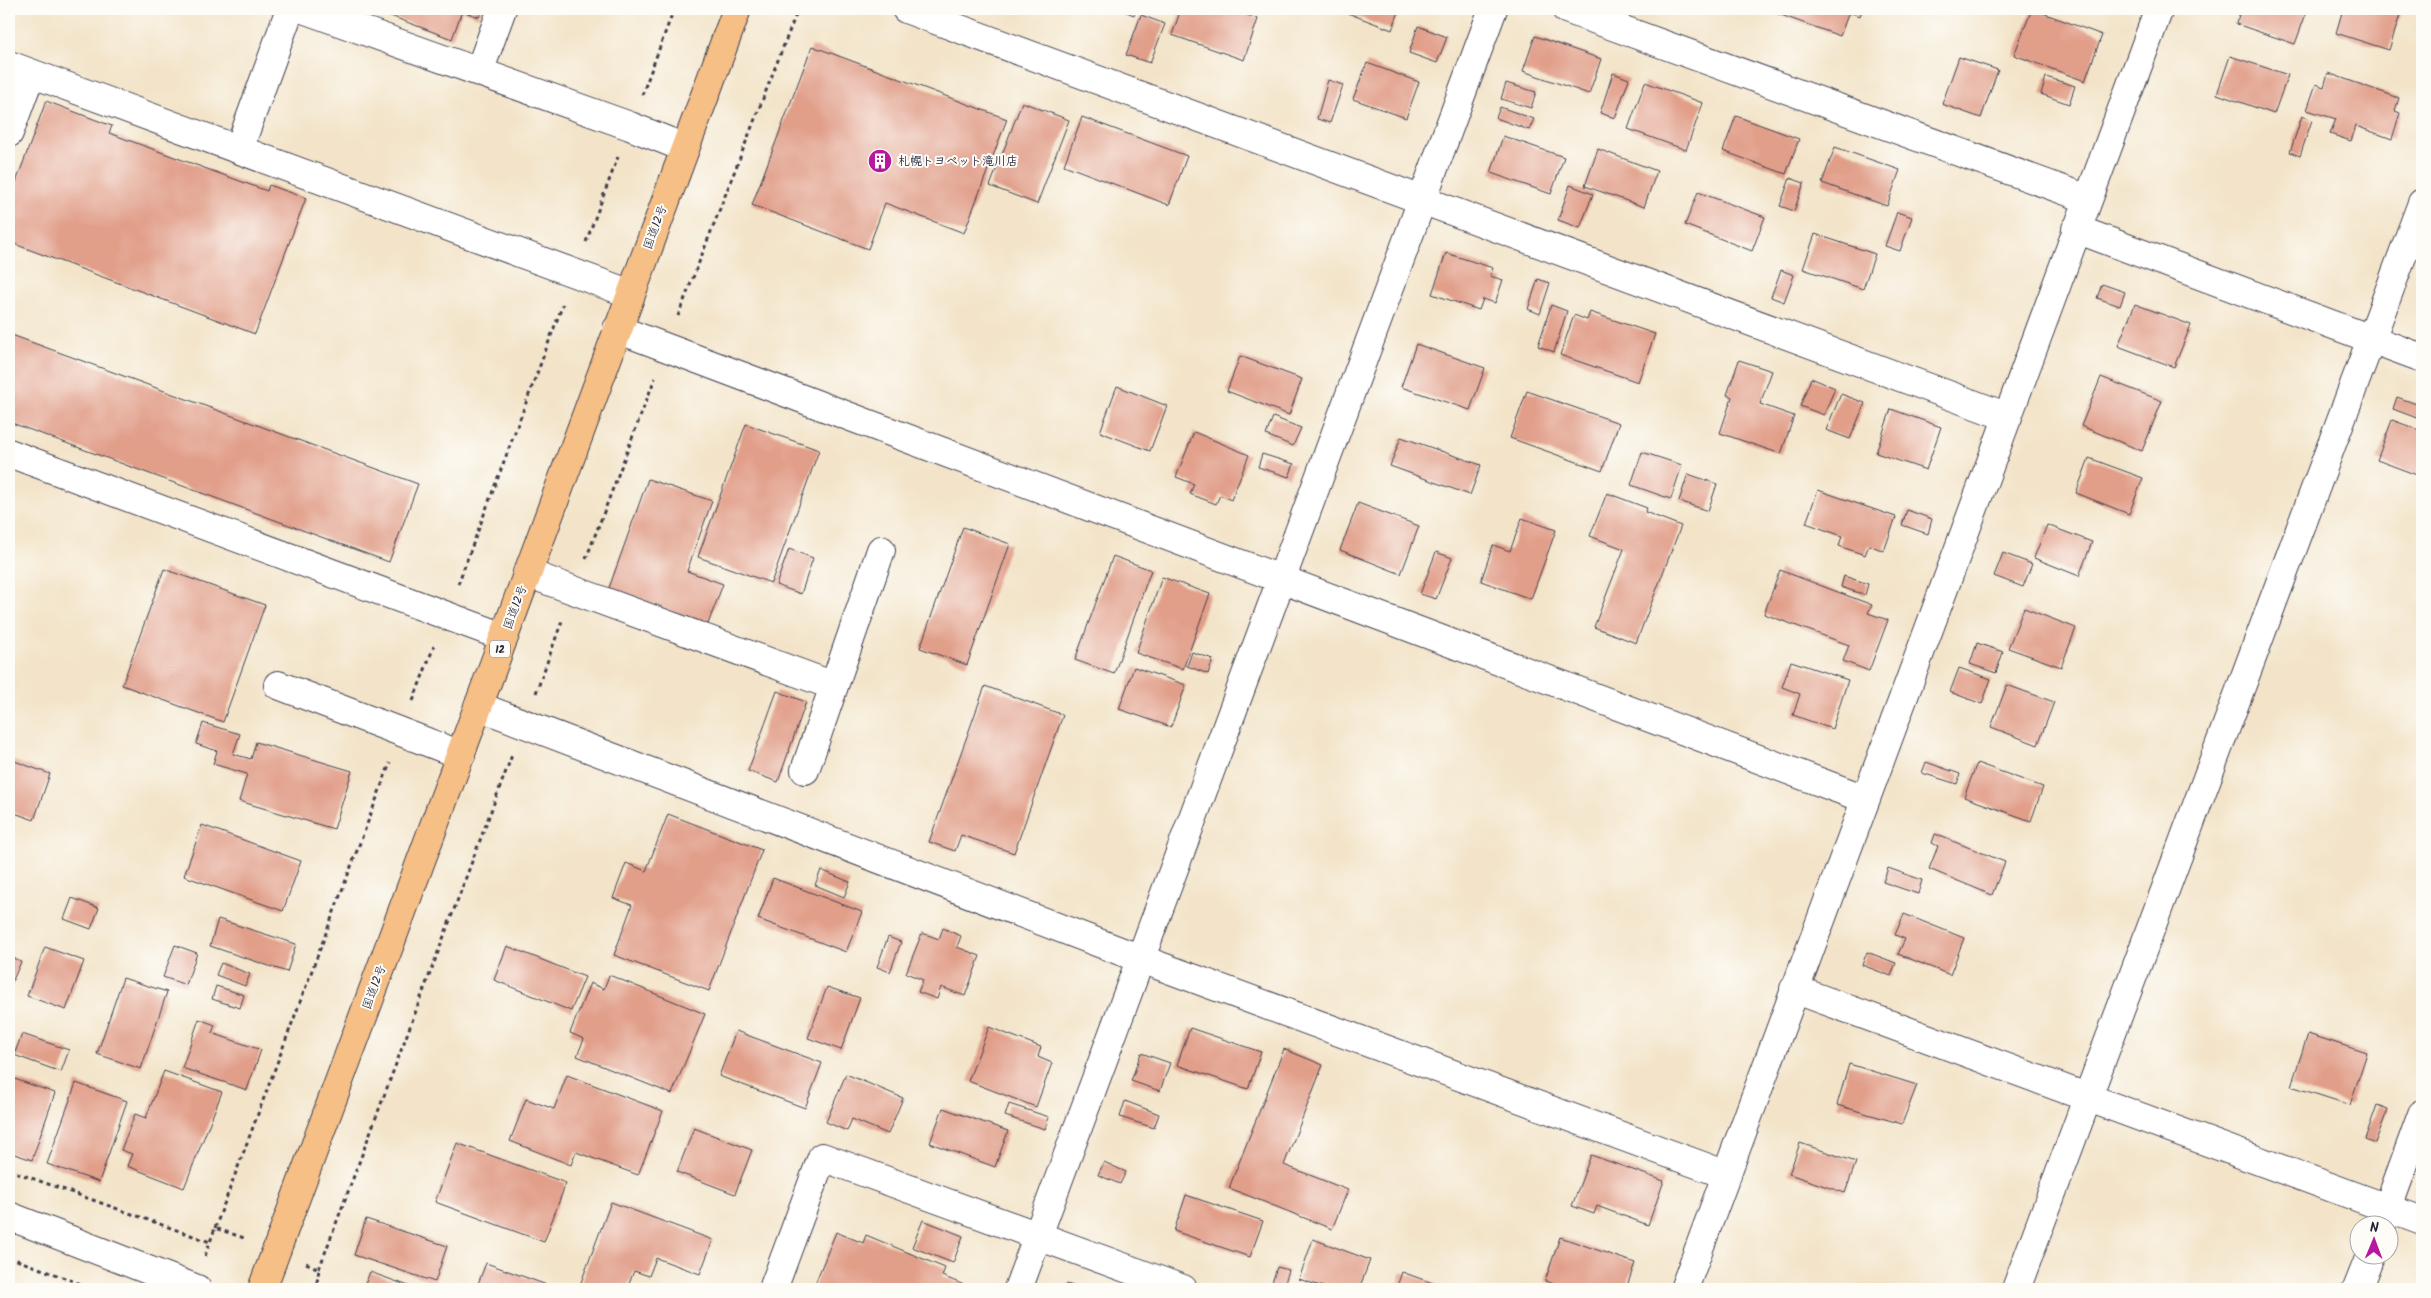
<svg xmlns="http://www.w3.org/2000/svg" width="2431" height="1298" font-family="Kalam,'Klee One',sans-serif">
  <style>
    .building { fill: #e19e89 }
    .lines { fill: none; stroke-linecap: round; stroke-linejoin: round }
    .minor-casing { stroke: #413f50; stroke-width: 30 }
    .highway-casing { stroke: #413f50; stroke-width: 30 }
    .path { stroke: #413f50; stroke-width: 3; stroke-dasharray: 4 4; stroke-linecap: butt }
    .minor { stroke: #fff; stroke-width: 28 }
    .highway { stroke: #f5bf86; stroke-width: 28 }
    .labels { text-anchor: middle; stroke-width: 4; stroke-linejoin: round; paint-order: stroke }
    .shield { fill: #fdfcf7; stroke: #646373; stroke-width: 1 }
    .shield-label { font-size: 11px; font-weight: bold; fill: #22223b }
    .poi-label { font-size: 12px; font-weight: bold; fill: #22223b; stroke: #fdfcf7; text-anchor: start }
    .street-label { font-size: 12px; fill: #22223b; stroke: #fdfcf7 }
  </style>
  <rect width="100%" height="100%" fill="#fdfcf7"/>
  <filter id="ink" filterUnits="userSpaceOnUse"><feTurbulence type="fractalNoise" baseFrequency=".02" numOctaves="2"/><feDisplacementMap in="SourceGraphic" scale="10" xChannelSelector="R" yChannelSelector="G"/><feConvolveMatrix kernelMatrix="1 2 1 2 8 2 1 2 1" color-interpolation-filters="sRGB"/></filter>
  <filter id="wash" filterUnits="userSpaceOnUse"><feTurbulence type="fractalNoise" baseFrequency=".0096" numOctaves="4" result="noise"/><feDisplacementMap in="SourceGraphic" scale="20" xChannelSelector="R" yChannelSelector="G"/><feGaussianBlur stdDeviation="1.12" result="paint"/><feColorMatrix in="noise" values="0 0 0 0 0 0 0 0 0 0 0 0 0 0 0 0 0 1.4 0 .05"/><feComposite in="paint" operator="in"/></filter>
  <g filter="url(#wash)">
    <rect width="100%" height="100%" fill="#f3e4c9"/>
    <g id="blocks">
      <path class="building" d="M372 9H482L479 17 462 11 452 39Z
        M1119 9H1136L1134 15Z
        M1181 9H1230L1258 19 1244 60 1172 35Z
        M1337 9H1400L1392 30Z
        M1764 9H1862L1860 16 1849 12 1840 36Z
        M2032 9 2102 35 2085 81 2014 55Z
        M2241 9H2300L2307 11 2295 44 2236 24Z
        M2343 9H2382L2400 15 2389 50 2336 33Z
        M1141 15 1165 24 1150 63 1126 55Z
        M1418 26 1447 37 1437 63 1409 53Z
        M1535 36 1601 59 1589 94 1523 71Z
        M812 46 1007 119 964 233 885 203 868 249 752 205Z
        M2230 56 2288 75 2274 114 2217 94Z
        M1959 57 1998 70 1981 118 1942 104Z
        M1367 63 1419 82 1406 118 1353 99Z
        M1613 73 1629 79 1615 118 1600 113Z
        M2328 73 2399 98 2395 111 2400 113 2392 139 2356 126 2351 141 2330 134 2336 119 2307 110 2316 84 2324 87Z
        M2046 77 2075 86 2069 104 2041 94Z
        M1328 80 1343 85 1330 123 1317 119Z
        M1645 82 1703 103 1686 150 1628 129Z
        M1506 83 1536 92 1531 108 1501 99Z
        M46 101 112 126 109 133 267 191 269 185 306 198 255 334 9 242V201Z
        M1022 102 1069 120 1037 204 990 186Z
        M1500 107 1534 119 1529 130 1496 118Z
        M1736 116 1799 139 1786 174 1723 151Z
        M2302 116 2312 120 2300 156 2290 152Z
        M1082 117 1187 156 1169 205 1064 165Z
        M1503 136 1564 157 1551 194 1491 173Z
        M1835 147 1900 170 1887 206 1822 183Z
        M1598 149 1657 171 1644 207 1585 186Z
        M1790 178 1804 183 1794 211 1780 206Z
        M1570 185 1593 194 1580 228 1558 220Z
        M1698 192 1765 217 1752 251 1685 225Z
        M1897 212 1912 217 1900 251 1885 246Z
        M1815 234 1875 254 1863 289 1803 269Z
        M1446 253 1493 268 1490 276 1503 280 1495 303 1483 299 1479 310 1432 294Z
        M1781 270 1794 275 1784 302 1771 297Z
        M1538 279 1550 283 1540 314 1528 309Z
        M2102 284 2125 292 2120 306 2097 298Z
        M2135 304 2191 325 2174 367 2118 346Z
        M1551 305 1567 311 1554 352 1538 346Z
        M1590 312 1655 334 1638 382 1560 355 1574 315 1587 320Z
        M9 334 418 484 389 562 9 422Z
        M1416 344 1485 368 1470 410 1401 387Z
        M1240 356 1302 379 1289 415 1227 391Z
        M1739 360 1772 371 1760 404 1794 416 1781 454 1720 433 1732 397 1727 395Z
        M2101 377 2162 401 2142 451 2081 426Z
        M1811 378 1835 388 1824 415 1800 406Z
        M1117 386 1167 406 1150 451 1100 432Z
        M1527 391 1619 423 1602 471 1510 438Z
        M1841 394 1865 403 1850 439 1826 430Z
        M2397 397 2422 406V420L2393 409Z
        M1891 409 1941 427 1926 470 1876 453Z
        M1273 417 1301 428 1293 446 1266 435Z
        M2392 420 2422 431V462L2417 475 2377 460Z
        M746 424 819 450 771 583 698 557Z
        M1194 432 1249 455 1231 500 1220 495 1216 504 1190 494 1194 484 1176 477Z
        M1401 437 1481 465 1470 495 1390 466Z
        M1642 452 1682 465 1671 499 1631 485Z
        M1262 454 1294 464 1289 477 1258 467Z
        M2089 458 2143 478 2129 514 2076 493Z
        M1688 474 1717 484 1708 511 1679 501Z
        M648 479 712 501 687 571 723 584 708 624 609 588Z
        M1818 490 1896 517 1884 551 1869 545 1865 555 1839 546 1842 536 1806 523Z
        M1607 493 1647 508 1645 512 1681 526 1636 643 1594 627 1624 549 1590 536Z
        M1358 503 1419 526 1401 574 1340 550Z
        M1907 510 1932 519 1928 534 1902 525Z
        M1522 518 1556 530 1531 599 1481 581 1493 545 1510 551Z
        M2047 525 2092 542 2079 576 2034 558Z
        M963 527 1010 544 967 665 920 648Z
        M789 549 813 558 801 594 776 585Z
        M1436 552 1452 558 1436 599 1420 594Z
        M2003 553 2032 564 2023 587 1994 576Z
        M1113 556 1151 570 1114 674 1075 660Z
        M164 569 265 605 223 722 122 685Z
        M1780 570 1872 605 1868 613 1888 620 1869 671 1843 661 1849 645 1764 614Z
        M1844 576 1868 584 1865 595 1841 587Z
        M1162 577 1210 594 1183 669 1136 653Z
        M2024 608 2076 628 2061 667 2008 648Z
        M1977 643 2003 652 1996 673 1970 664Z
        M1192 652 1213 659 1208 674 1187 666Z
        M1791 661 1848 680 1832 729 1793 715 1800 694 1782 687Z
        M1134 667 1186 685 1171 727 1119 709Z
        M1959 668 1991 679 1982 704 1950 692Z
        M2007 685 2054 702 2038 745 1991 727Z
        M985 686 1063 715 1014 853 961 835 955 851 929 842Z
        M777 691 806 702 778 782 748 771Z
        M203 723 240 734 233 754 251 759 256 742 352 771 334 829 239 801 247 774 213 764 217 751 196 744Z
        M9 759 50 774 34 820 9 811Z
        M1926 762 1960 774 1957 784 1922 773Z
        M1977 763 2043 787 2031 821 1964 797Z
        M668 814 762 850 709 991 614 955 632 905 613 898 626 863 646 871Z
        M202 825 301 861 283 911 184 876Z
        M1935 834 2005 862 1992 895 1929 869 1938 846 1932 843Z
        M1888 868 1922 880 1918 894 1883 882Z
        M821 870 850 882 844 897 815 885Z
        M773 878 862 912 846 952 758 919Z
        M72 898 99 908 91 929 64 919Z
        M1904 914 1964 938 1950 975 1898 954 1905 939 1895 935Z
        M218 919 296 944 287 972 210 946Z
        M943 928 961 936 957 947 980 956 965 996 941 987 937 999 918 992 923 980 906 973 922 933 939 939Z
        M888 937 901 942 890 972 877 967Z
        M175 945 197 953 186 985 163 977Z
        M507 946 585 977 571 1011 494 980Z
        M45 947 84 961 66 1010 27 996Z
        M1867 952 1896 963 1891 976 1862 965Z
        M9 956 21 962 9 989Z
        M221 963 250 974 245 986 216 975Z
        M609 975 705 1014 672 1094 577 1056 584 1039 570 1033 590 983 604 989Z
        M123 978 167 992 141 1069 97 1054Z
        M216 986 244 995 240 1008 212 999Z
        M827 987 860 998 841 1050 808 1038Z
        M199 1019 215 1025 212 1033 261 1050 247 1090 182 1068Z
        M989 1027 1041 1047 1038 1057 1052 1063 1036 1107 968 1081Z
        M1190 1028 1261 1052 1248 1089 1177 1065Z
        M736 1031 822 1063 805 1108 719 1076Z
        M22 1034 69 1050 61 1072 14 1055Z
        M2308 1034 2367 1053 2350 1105 2291 1086Z
        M1284 1049 1323 1065 1284 1165 1348 1190 1332 1229 1229 1188Z
        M1141 1053 1170 1063 1160 1091 1131 1081Z
        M1849 1064 1917 1085 1902 1124 1837 1105Z
        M164 1071 222 1092 184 1188 127 1166 132 1154 121 1150 135 1114 146 1118Z
        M846 1074 903 1098 888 1134 852 1119 847 1131 826 1122Z
        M567 1075 663 1111 638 1175 576 1152 571 1165 510 1141 526 1099 554 1109Z
        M9 1077 55 1093 32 1160 9 1152Z
        M76 1083 127 1101 99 1182 47 1164Z
        M1125 1101 1159 1114 1154 1128 1120 1117Z
        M1009 1104 1049 1117 1045 1129 1005 1116Z
        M2377 1105 2388 1109 2375 1143 2365 1139Z
        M943 1108 1008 1131 995 1167 930 1143Z
        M694 1128 752 1150 735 1194 677 1172Z
        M457 1143 566 1183 544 1242 435 1202Z
        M1800 1143 1856 1162 1845 1193 1789 1174Z
        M1591 1155 1664 1181 1648 1225 1597 1206 1594 1214 1572 1206Z
        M1104 1162 1126 1172 1120 1184 1098 1175Z
        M1186 1195 1263 1221 1250 1257 1174 1231Z
        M611 1202 713 1240 700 1274 656 1258 649 1276 634 1271 627 1289H593L580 1285Z
        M366 1219 447 1246 435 1282 354 1255Z
        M923 1220 963 1236 953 1263 912 1247Z
        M836 1232 863 1243 866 1235 945 1268 942 1276 974 1289H821L814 1286Z
        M1560 1237 1635 1263 1626 1289H1569L1545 1281Z
        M1313 1239 1370 1260 1359 1289H1329L1299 1279Z
        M486 1263 558 1289H476Z
        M1277 1267 1289 1270 1283 1289H1270Z
        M370 1272 417 1289H363Z
        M1402 1272 1449 1289H1396Z
        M1067 1284 1083 1289H1065Z"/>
    </g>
  </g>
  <g filter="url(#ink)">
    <use href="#blocks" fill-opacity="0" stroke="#413f50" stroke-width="1"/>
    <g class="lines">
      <g class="minor-casing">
        <path id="minor" d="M303 9 630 126 685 148
          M906 9 2008 417
          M1566 9 2088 199
          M9 65 631 294
          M479 72 502 9
          M9 133 31 73
          M239 149 290 9
          M2076 229 2422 358
          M617 329 1865 799
          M9 453 504 637
          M527 573 834 686 881 550
          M278 685 461 755
          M478 706 1141 959 1727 1175
          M805 770 834 686
          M1794 989 2422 1221
          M9 1216 197 1289
          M2382 1224 2422 1114
          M773 1289 822 1157 1183 1289
          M1018 1289 1493 9
          M1684 1289 2159 9
          M2016 1289 2422 203
          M2357 1289 2370 1256"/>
      </g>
      <g class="highway-casing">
        <path id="highway" d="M262 1289 737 9"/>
      </g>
      <path class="path" d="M642 95 674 9
        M586 242 618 157
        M678 316 798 9
        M586 559 655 378
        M458 584 563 304
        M536 693 562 621
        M413 701 434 646
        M9 1170 210 1242
        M215 1228 390 763
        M205 1256 215 1228 247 1239
        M9 1257 94 1289
        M306 1263 319 1269 316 1289
        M319 1269 512 755"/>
      <use href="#minor" class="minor"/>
      <use href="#highway" class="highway"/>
    </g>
  </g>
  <defs>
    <g id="building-disc" transform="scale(1.25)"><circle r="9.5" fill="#b5179e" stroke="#fdfcf7"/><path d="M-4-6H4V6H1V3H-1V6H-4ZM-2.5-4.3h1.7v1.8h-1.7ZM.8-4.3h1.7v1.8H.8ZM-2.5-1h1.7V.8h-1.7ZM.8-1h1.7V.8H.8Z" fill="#fff"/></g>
  </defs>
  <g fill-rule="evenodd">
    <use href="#building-disc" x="880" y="161"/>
  </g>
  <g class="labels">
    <rect class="shield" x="490" y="640.5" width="20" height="17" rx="4"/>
    <g class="shield-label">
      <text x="500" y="653">12</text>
    </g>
    <g class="poi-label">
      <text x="898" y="165">札幌トヨペット滝川店</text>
    </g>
    <g class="street-label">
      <text transform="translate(655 227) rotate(-70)" y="4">国道12号</text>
      <text transform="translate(515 607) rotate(-70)" y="4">国道12号</text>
      <text transform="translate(374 987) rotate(-70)" y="4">国道12号</text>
    </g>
  </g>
  <rect width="2431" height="1298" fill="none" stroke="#fdfcf7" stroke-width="30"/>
  <g transform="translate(2374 1240) rotate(1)"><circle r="24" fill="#fdfcf7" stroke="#a5a5ac"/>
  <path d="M0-4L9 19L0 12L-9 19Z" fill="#b5179e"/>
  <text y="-8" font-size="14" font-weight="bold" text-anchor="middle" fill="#22223b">N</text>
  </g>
</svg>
